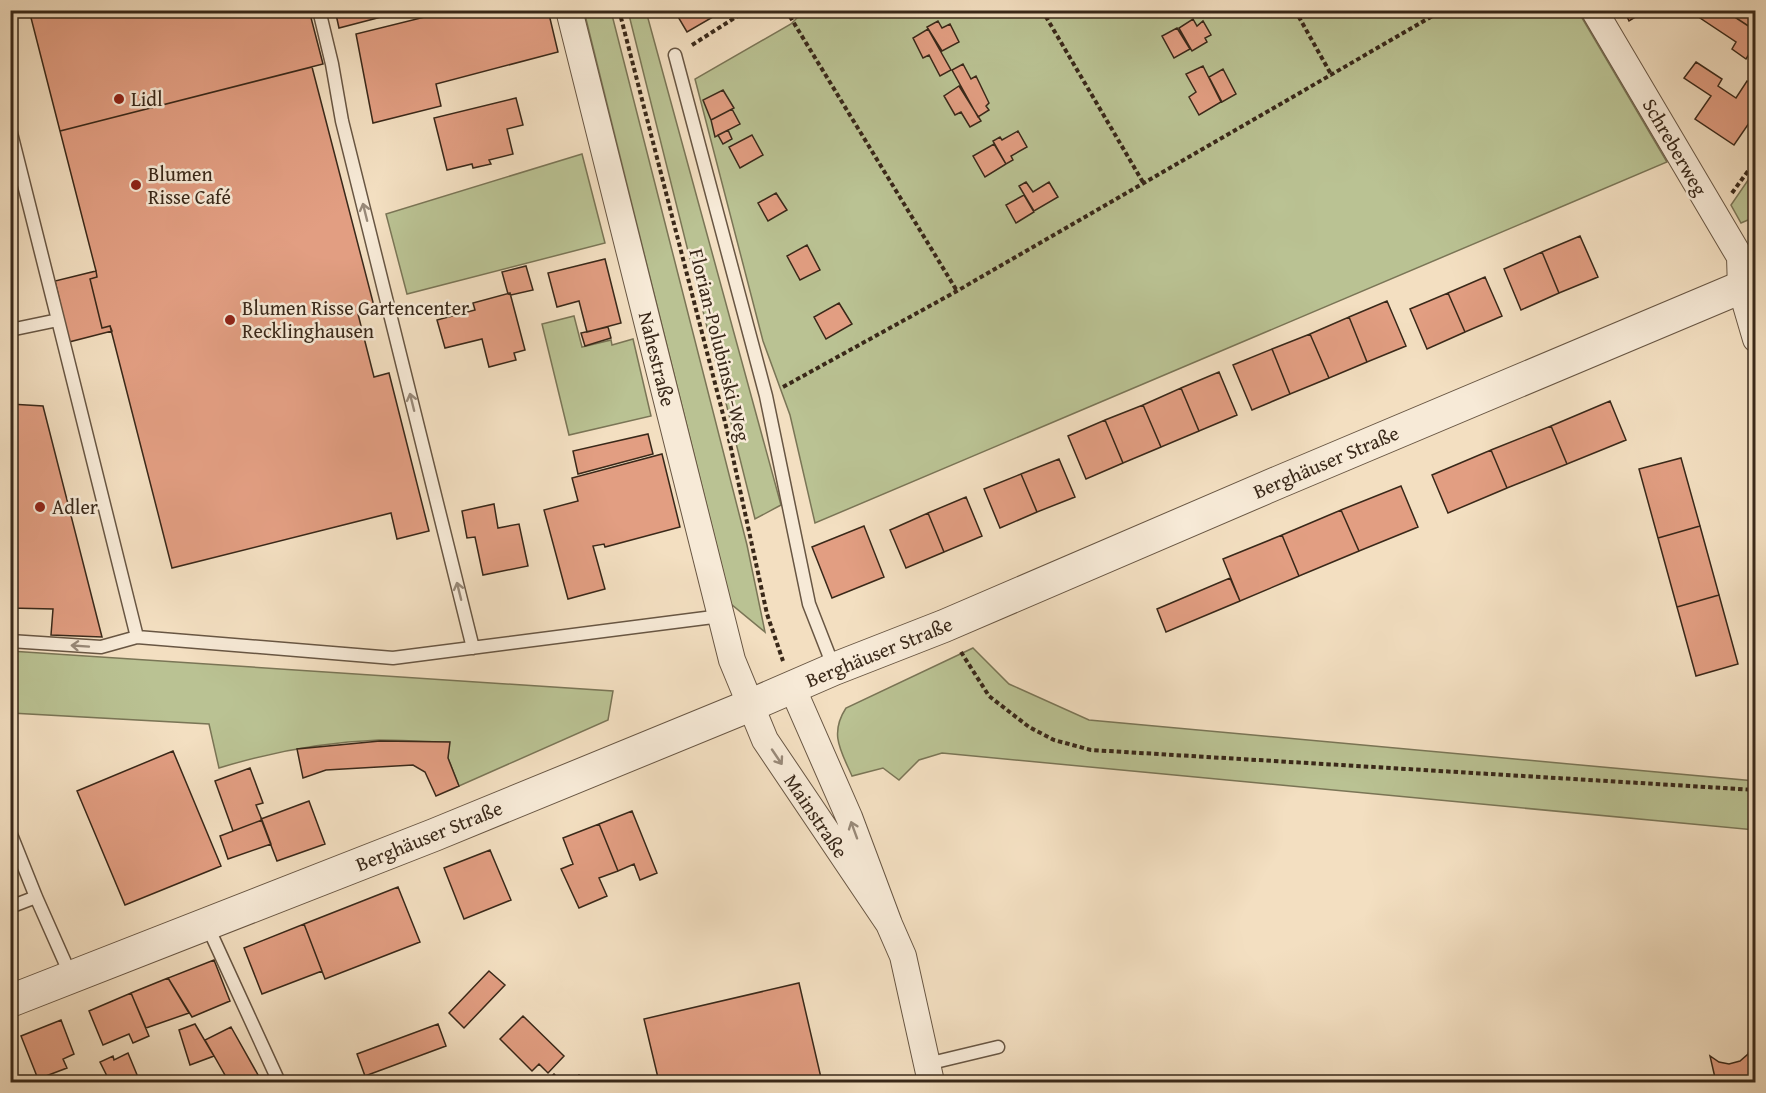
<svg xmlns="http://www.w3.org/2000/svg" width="1766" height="1093" font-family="'Gentium Book Plus',serif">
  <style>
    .green { fill: #bac293; stroke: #7a7556; stroke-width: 1.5 }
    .building { fill: #e29e82; stroke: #392819; stroke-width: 1.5 }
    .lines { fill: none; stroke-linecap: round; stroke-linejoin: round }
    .service-casing { stroke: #685643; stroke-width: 15 }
    .minor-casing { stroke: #685643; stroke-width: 28 }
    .tertiary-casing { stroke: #685643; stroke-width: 34 }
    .path { stroke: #392819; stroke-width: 4; stroke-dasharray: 4.5 3; stroke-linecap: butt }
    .service { stroke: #f7ead7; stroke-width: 12 }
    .minor { stroke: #f7ead7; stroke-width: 26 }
    .tertiary { stroke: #f7ead7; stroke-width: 32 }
    .oneway { stroke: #988978 }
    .poi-dot { fill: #8f2418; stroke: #f7ead7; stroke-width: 2 }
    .labels { text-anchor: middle; stroke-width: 5; stroke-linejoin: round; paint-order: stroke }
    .poi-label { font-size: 20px; fill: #392819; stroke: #f7ead7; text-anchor: start }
    .street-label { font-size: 20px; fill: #392819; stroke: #f7ead7 }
  </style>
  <rect width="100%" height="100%" fill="#f3dfc1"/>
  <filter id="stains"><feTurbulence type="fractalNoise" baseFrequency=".00333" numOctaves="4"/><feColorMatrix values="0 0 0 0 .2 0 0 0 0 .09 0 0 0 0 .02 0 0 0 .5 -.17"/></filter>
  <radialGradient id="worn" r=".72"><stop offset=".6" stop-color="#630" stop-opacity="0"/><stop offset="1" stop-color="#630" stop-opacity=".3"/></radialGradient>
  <path class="green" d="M584 11H611L747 545 765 632 731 604Z
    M628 11H646L781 505 755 519Z
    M804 11H1578L1667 162 815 523 790 415 763 341 695 79 791 24Z
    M582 154 605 243 407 294 386 214Z
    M1755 170V217L1741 223 1731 205Z
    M574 316 582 347 611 340 612 345 633 339 651 416 569 435 542 324Z
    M973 648 1009 684 1089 720 1755 781V830L942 753 919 760 899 780 883 768 852 776C841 751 829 734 846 708Z
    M10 651 613 691 608 720 459 786 448 758 449 742C426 742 402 740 379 740 325 742 271 752 219 768L209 724 11 713Z"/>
  <path class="building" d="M29 10H309L323 64 60 131Z
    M335 10H408L339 28Z
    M453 10H548L558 52 436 84 441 106 373 123 356 34Z
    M674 10H725L687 32Z
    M1624 10H1647L1629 21Z
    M1688 10H1724L1756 31V54L1751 51 1746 59 1732 49 1736 42Z
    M1724 10H1756V31Z
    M1193 19 1197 26 1203 21 1211 35 1205 38 1207 42 1192 51 1179 28Z
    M938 21 942 28 950 24 959 42 942 51 927 27Z
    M1177 28 1190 49 1174 58 1162 36Z
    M928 29 951 70 940 76 929 55 923 58 913 38Z
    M1696 62 1722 79 1718 86 1736 98 1747 81 1756 87V113L1734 145 1695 119 1711 96 1684 78Z
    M963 64 971 79 976 76 989 103 986 106 989 110 978 117 952 70Z
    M1203 66 1221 102 1199 115 1189 97 1196 92 1186 74Z
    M312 67 375 310 358 314 374 377 389 373 429 531 397 539 391 513 172 568 110 326 102 328 90 279 97 277 96 271 60 131Z
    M1223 69 1236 94 1222 102 1209 77Z
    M959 86 981 121 970 127 961 112 955 115 944 96Z
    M723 90 734 108 711 120 703 100Z
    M516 98 523 125 507 129 513 154 489 160 491 164 473 168 472 164 447 170 434 118Z
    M732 109 740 124 715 137 711 120Z
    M728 130 732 139 723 144 718 135Z
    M1018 131 1027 147 1011 156 1013 160 1006 164 993 141 1000 137 1002 140Z
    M752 135 763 155 740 168 729 147Z
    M994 144 1006 164 985 177 973 156Z
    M1026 182 1033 192 1049 182 1058 197 1034 211 1019 186Z
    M776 193 787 210 768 221 758 203Z
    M1024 195 1034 212 1016 223 1006 205Z
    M1580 236 1598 277 1559 293 1542 252Z
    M807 245 820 270 800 280 787 256Z
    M1542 252 1559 293 1521 310 1504 269Z
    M605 259 621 323 587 332 579 301 557 307 548 273Z
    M526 266 533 290 511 295 508 294 502 272Z
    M96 271 97 277 90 279 102 328 110 326 112 331 69 342 55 281Z
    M1485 277 1502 316 1465 332 1448 293Z
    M510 293 525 350 514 353 516 360 489 367 482 339 445 348 437 320 475 310 473 303Z
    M1448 293 1465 332 1427 349 1410 309Z
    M1387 301 1406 346 1367 362 1349 317Z
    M839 303 852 324 826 339 814 317Z
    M1349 317 1367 362 1329 378 1310 334Z
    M608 327 611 338 585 346 581 333Z
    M1310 334 1329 378 1290 394 1272 349Z
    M1272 349 1290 394 1252 410 1233 365Z
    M1219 372 1237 415 1199 431 1181 388Z
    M1181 388 1199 431 1161 447 1143 405Z
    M1610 401 1626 440 1567 464 1551 426Z
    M10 404 43 406 102 637 51 635 53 609 10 608Z
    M1143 405 1161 447 1123 463 1105 420Z
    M1105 420 1123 463 1086 479 1068 436Z
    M1551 426 1567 464 1507 488 1491 450Z
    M648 434 653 454 578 474 573 451Z
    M1491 450 1507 488 1448 513 1432 475Z
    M662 454 680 527 605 547 604 544 593 546 605 589 568 599 544 510 578 501 572 478Z
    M1681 458 1700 526 1658 538 1639 469Z
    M1059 459 1075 497 1037 512 1021 474Z
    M1021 474 1037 512 1000 528 984 489Z
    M1401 486 1418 527 1359 551 1341 510Z
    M966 497 982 536 944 552 928 513Z
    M494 504 498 528 519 524 528 566 483 575 475 537 467 538 462 511Z
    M1341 510 1359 551 1299 576 1282 535Z
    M928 513 944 552 906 568 890 530Z
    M864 526 884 577 832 598 812 547Z
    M1700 526 1719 595 1677 607 1658 538Z
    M1282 535 1299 576 1240 601 1223 559Z
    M1230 578 1240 601 1166 632 1157 609Z
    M1719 595 1738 664 1696 676 1677 607Z
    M380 741 450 742 448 758 459 786 436 796 425 772 413 765 326 770 303 778 297 749Z
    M173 751 221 866 125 905 77 791Z
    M250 768 263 803 256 805 262 820 233 831 215 781Z
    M309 801 325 844 277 861 261 819Z
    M632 811 657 873 640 880 634 864 618 871 599 824Z
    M262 820 271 844 228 859 220 836Z
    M599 824 618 871 599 878 607 896 579 908 561 869 573 864 563 838Z
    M490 850 511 900 464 919 444 868Z
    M398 887 420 942 325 979 304 924Z
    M304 924 322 971 262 994 244 948Z
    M214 960 230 1001 192 1017 168 978Z
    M489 971 505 985 464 1028 449 1013Z
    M168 978 189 1013 146 1028 131 993Z
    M799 983 822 1082H659L644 1019Z
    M131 993 149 1036 133 1043 129 1034 103 1045 89 1011Z
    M523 1016 564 1056 548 1073 539 1064 532 1071 500 1039Z
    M61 1020 74 1054 63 1059 67 1068 38 1079 21 1036Z
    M195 1024 214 1056 190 1065 179 1030Z
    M438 1024 446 1046 365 1076 357 1054Z
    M231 1027 262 1082H229L205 1040Z
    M1751 1044 1756 1063V1082H1716L1710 1056 1719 1062 1729 1064 1740 1061 1748 1054Z
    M128 1053 140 1082H110L100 1062 113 1056 114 1060Z
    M554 1074 562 1082H545Z
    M579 1075 586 1082H572Z"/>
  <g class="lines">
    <g class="service-casing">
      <path id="service" d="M319 10 332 64 342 121 473 648
        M675 55 766 396 809 604 834 668
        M10 129 58 320
        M10 330 58 320 137 637 393 658 721 616
        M10 641 101 647 137 637
        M10 832 36 897 71 976
        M10 907 36 897
        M207 925 279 1082
        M927 1064 998 1047"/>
    </g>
    <g class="minor-casing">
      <path id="minor" d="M569 10 732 660 765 740 889 924
        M1594 10 1740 257 1741 288 1756 339
        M792 687 849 817 889 924 903 956 931 1082"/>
    </g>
    <g class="tertiary-casing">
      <path id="tertiary" d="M10 1001 434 835 751 705 834 669 944 626 1279 482 1756 281"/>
    </g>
    <path class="path" d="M619 10 727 430 767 614 783 661
      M786 10 957 291
      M1042 10 1144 184
      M1295 10 1332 76
      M692 45 747 10
      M1732 193 1756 160
      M783 387 957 291 1443 10
      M961 652 989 696 1029 727 1054 740 1091 750 1756 790"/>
    <use href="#service" class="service"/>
    <use href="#minor" class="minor"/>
    <use href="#tertiary" class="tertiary"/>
  </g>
  <defs><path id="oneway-shaft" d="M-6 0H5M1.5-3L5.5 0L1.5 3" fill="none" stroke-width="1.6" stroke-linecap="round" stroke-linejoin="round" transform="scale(1.5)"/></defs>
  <g class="oneway">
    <use href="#oneway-shaft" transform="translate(365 212) rotate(-104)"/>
    <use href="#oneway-shaft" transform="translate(412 402) rotate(-104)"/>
    <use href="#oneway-shaft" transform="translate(459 591) rotate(-104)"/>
    <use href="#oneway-shaft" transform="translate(80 646) rotate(-176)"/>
    <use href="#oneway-shaft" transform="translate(777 757) rotate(56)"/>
    <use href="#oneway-shaft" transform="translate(854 830) rotate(-110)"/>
  </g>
  <g class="poi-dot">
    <circle cx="119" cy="99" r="6"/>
    <circle cx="136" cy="185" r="6"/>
    <circle cx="230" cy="320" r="6"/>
    <circle cx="40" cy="507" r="6"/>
  </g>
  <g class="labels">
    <g class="poi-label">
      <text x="131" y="106">Lidl</text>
      <text x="148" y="181">Blumen<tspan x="148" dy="23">Risse Café</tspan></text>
      <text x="242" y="315">Blumen Risse Gartencenter<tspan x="242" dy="23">Recklinghausen</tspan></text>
      <text x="52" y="514">Adler</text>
    </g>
    <g class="street-label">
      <text transform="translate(1675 147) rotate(60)" y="7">Schreberweg</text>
      <text transform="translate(720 345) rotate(76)" y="7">Florian-Polubinski-Weg</text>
      <text transform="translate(657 359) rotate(76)" y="7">Nahestraße</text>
      <text transform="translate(1326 462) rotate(-23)" y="7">Berghäuser Straße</text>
      <text transform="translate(879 652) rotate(-22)" y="7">Berghäuser Straße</text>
      <text transform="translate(816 816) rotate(56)" y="7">Mainstraße</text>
      <text transform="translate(429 836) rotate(-22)" y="7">Berghäuser Straße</text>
    </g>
  </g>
  <rect width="1766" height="1093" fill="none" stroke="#f3dfc1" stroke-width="36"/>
  <rect x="12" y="12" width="1742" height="1069" fill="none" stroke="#392819" stroke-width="3"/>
  <rect x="18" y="18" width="1730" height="1057" fill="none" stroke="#392819" stroke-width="1.5"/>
  <rect width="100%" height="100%" filter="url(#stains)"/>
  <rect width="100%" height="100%" fill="url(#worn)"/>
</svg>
